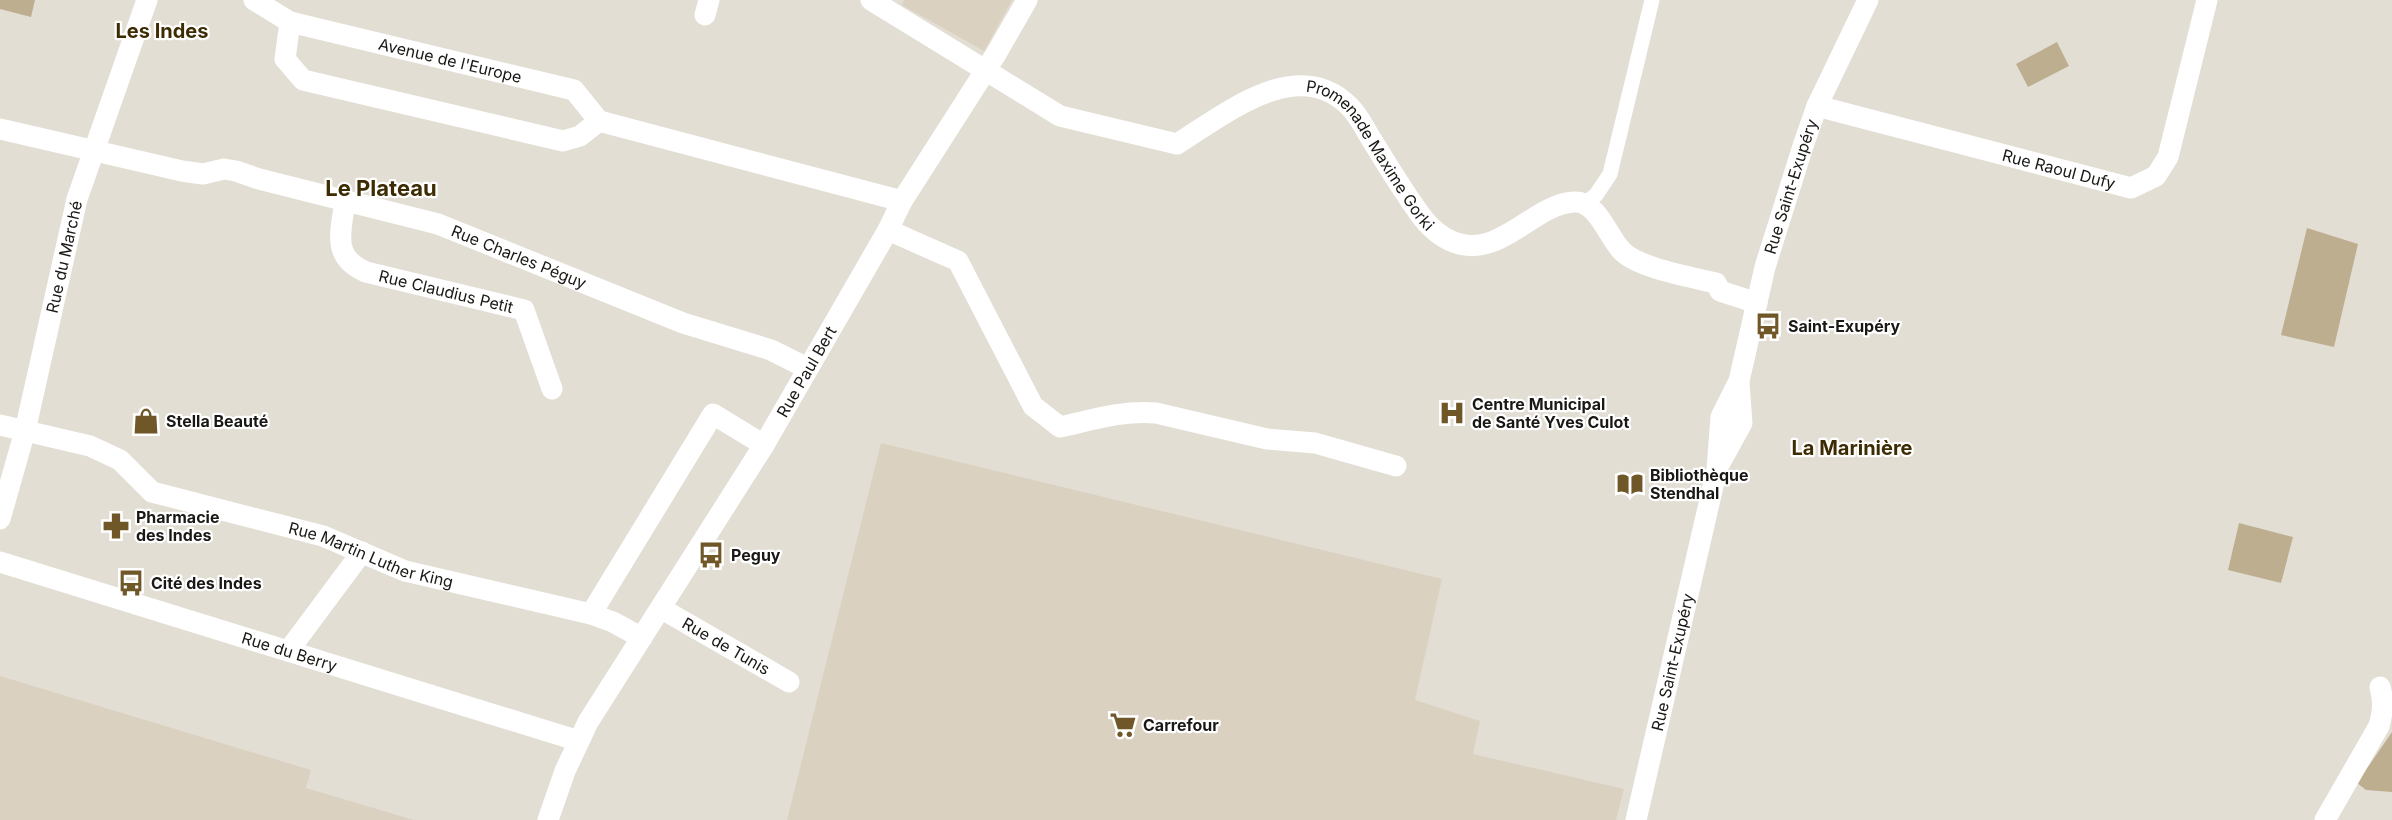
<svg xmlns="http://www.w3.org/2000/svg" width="2392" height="820" font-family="Inter,sans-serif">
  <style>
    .built { fill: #dad1c1 }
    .green { fill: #beae90 }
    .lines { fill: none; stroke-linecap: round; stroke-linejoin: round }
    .pedestrian { stroke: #fff; stroke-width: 15 }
    .minor { stroke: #fff; stroke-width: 21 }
    .labels { text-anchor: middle; stroke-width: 4.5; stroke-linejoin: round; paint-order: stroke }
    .street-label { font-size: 16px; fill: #1a1815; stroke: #fff }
    .poi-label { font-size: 16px; font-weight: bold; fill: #1a1815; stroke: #fff; text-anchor: start }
    .quarter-label { font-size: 20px; font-weight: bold; fill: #3d2b02; stroke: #fff }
    .district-label { font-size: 22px; font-weight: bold; fill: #3d2b02; stroke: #fff }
  </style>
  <rect width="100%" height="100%" fill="#e3ded4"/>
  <path class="built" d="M904 0H1012L984 51 902 5Z
    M881 443 1442 579 1415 700 1480 721 1473 754 1624 789 1616 820H787Z
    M0 676 311 770 306 788 414 820H0Z"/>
  <path class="green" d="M0 0H35L31 17 0 9Z
    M2057 42 2069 66 2028 87 2016 64Z
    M2307 228 2358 244 2334 347 2281 335Z
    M2239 523 2293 537 2281 583 2228 570Z
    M2392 732V792L2366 790 2357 783Z"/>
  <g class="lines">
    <path class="pedestrian" d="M1585 203 1596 195 1610 174 1652 0"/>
    <g class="minor">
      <path id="s1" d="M254 0 290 22 574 90 599 121 902 201"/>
      <path id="s2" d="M871 0 1060 116 1177 144C1224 115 1298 53 1350 107 1358 115 1364 127 1370 137 1381 155 1392 173 1404 191 1417 210 1427 229 1449 240 1497 264 1532 204 1574 202 1597 200 1608 237 1622 251 1638 268 1692 277 1716 283L1720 291 1757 303"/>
      <path d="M705 15 709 0"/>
      <path d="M290 22 285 59 303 80 563 141 580 136 599 121"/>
      <path id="s3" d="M1817 106 2131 188 2156 176 2168 157 2207 0"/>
      <path id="s4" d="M0 129 182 171 203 174 224 169 236 171 259 179 438 224 683 323 771 350 807 368"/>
      <path id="s5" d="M345 201C341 232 331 257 366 272L524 310 552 389"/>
      <path d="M888 230 958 261 1033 406 1060 427C1092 420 1123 410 1156 413L1267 439 1315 443 1396 466"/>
      <path id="s6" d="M0 425 90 446 120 460 152 492 323 536 405 571 591 614 713 414 764 445"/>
      <path d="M1720 463 1742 423 1739 383"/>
      <path id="s7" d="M0 519 25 431 77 199 147 0"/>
      <path id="s8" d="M0 562 579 741"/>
      <path id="s9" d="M662 609 789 682"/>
      <path d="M591 614 613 622 642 638"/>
      <path d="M289 650 362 552"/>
      <path id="s10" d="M548 820 565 771 588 722 764 445 888 230 902 201 996 54 1027 0"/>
      <path id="s11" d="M1636 820 1717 469 1721 417 1739 381 1765 267 1803 146 1817 106 1868 0"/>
      <path d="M2325 820 2379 726C2383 712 2384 701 2380 687"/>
    </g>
  </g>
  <defs>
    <g id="bus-bare" transform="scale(2.07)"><path d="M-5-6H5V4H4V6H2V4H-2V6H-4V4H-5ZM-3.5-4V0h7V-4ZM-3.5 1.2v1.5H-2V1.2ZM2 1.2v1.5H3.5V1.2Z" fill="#6f5728" stroke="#fff" stroke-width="2.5" paint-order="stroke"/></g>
    <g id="hospital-bare" transform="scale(2.07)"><path d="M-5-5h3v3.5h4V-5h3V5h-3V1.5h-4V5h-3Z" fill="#6f5728" stroke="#fff" stroke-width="2.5" paint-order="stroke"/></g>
    <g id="shop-bare" transform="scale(2.07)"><path d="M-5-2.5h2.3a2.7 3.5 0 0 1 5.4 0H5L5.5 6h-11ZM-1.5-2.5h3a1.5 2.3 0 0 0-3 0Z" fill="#6f5728" stroke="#fff" stroke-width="2.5" paint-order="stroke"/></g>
    <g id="library-bare" transform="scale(2.07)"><path d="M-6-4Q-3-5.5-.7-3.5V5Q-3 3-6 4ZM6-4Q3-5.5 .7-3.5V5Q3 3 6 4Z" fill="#6f5728" stroke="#fff" stroke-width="2.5" paint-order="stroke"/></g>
    <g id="pharmacy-bare" transform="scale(2.07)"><path d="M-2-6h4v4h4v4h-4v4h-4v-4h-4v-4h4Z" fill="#6f5728" stroke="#fff" stroke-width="2.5" paint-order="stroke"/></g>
    <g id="supermarket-bare" transform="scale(2.07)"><path d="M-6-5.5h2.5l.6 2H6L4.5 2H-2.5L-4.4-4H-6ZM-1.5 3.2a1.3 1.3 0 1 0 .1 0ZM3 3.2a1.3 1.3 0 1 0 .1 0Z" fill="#6f5728" stroke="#fff" stroke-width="2.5" paint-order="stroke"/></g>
  </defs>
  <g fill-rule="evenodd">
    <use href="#bus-bare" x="1768" y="326"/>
    <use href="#hospital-bare" x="1452" y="413"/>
    <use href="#shop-bare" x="146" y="421"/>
    <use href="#library-bare" x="1630" y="484"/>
    <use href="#pharmacy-bare" x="116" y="526"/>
    <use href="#bus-bare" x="711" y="555"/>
    <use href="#bus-bare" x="131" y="583"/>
    <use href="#supermarket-bare" x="1123" y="725"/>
  </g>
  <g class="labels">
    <g class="street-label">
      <text dy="6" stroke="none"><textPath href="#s1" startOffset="207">Avenue de l'Europe</textPath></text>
      <text dy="6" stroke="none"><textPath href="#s2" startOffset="584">Promenade Maxime Gorki</textPath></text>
      <text dy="6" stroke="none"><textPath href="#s3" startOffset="250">Rue Raoul Dufy</textPath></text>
      <text dy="6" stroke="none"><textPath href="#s11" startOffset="654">Rue Saint-Exupéry</textPath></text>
      <text dy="6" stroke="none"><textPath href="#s7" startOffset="270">Rue du Marché</textPath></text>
      <text dy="6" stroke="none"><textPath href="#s4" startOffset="538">Rue Charles Péguy</textPath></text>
      <text dy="6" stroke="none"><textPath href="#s5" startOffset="165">Rue Claudius Petit</textPath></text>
      <text dy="6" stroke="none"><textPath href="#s10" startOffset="519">Rue Paul Bert</textPath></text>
      <text dy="6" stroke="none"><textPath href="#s6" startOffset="399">Rue Martin Luther King</textPath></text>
      <text dy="6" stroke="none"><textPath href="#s9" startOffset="74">Rue de Tunis</textPath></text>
      <text dy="6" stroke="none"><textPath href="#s8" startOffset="303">Rue du Berry</textPath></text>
      <text dy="6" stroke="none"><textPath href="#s11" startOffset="162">Rue Saint-Exupéry</textPath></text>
    </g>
    <g class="poi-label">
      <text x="1788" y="332">Saint-Exupéry</text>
      <text x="1472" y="410">Centre Municipal<tspan x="1472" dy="18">de Santé Yves Culot</tspan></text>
      <text x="166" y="427">Stella Beauté</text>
      <text x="1650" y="481">Bibliothèque<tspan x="1650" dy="18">Stendhal</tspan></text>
      <text x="136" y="523">Pharmacie<tspan x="136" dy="18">des Indes</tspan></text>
      <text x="731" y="561">Peguy</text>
      <text x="151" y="589">Cité des Indes</text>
      <text x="1143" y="731">Carrefour</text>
    </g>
    <g class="quarter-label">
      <text x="162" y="38">Les Indes</text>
      <text x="1852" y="455">La Marinière</text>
    </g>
    <g class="district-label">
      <text x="381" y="196">Le Plateau</text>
    </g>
  </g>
</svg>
